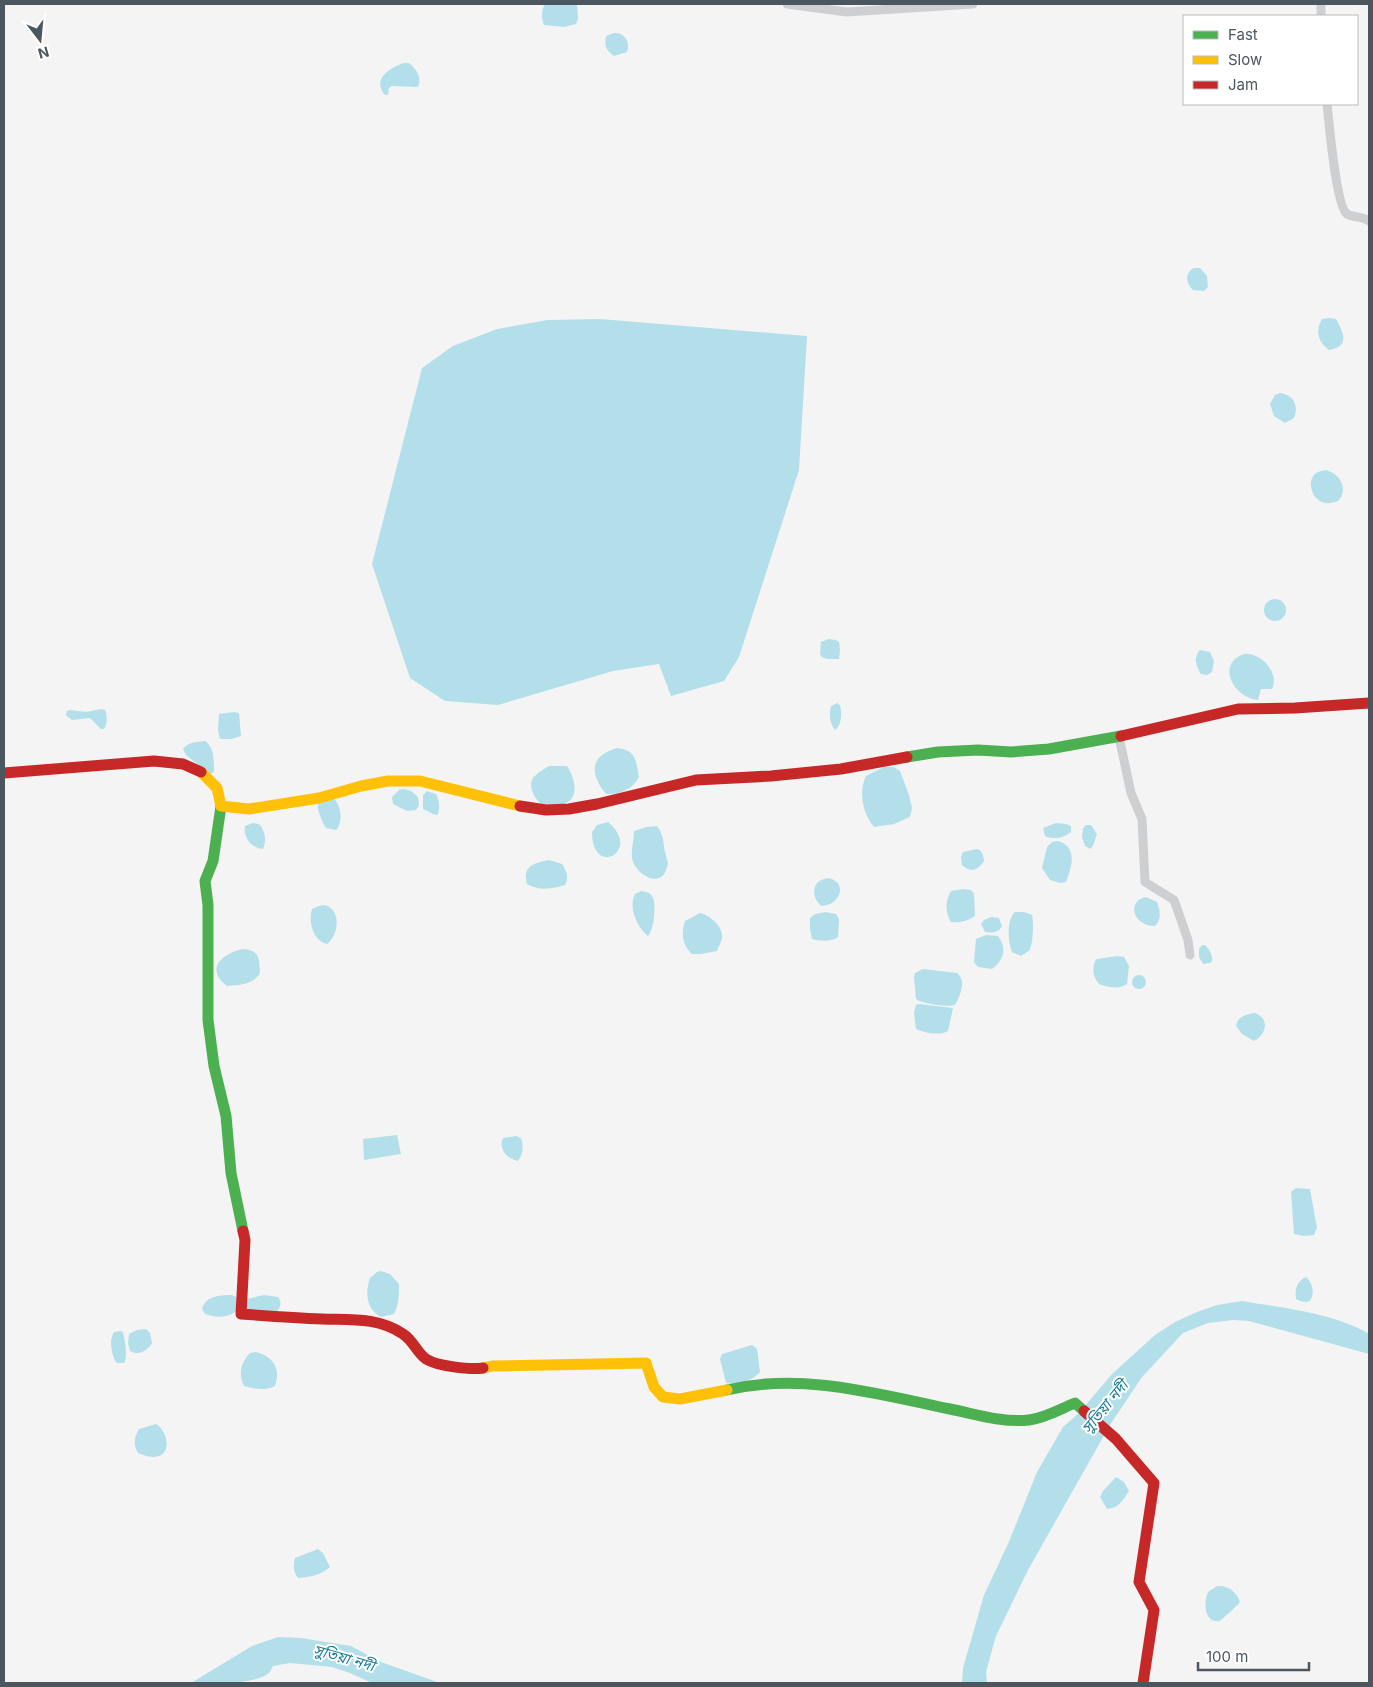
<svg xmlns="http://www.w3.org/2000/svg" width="1373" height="1687" font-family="Inter,'Noto Sans Bengali',sans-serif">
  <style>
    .water { fill: #b3dfea }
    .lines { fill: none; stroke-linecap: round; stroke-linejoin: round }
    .street { stroke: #cecfd1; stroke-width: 9 }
    .fast { stroke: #4caf50; stroke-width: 11 }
    .slow { stroke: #ffc107; stroke-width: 11 }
    .jam { stroke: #c62828; stroke-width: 11 }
    .labels { text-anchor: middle; stroke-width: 4; stroke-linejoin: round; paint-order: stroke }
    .water-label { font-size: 15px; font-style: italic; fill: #177c96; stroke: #fff }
  </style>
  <rect width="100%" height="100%" fill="#f4f4f4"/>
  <path class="water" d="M545 4H577L578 19 576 24 564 27 544 25C541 17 541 11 545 4Z
    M614 33C624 32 631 42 627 52L614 56C606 50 604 46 606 36Z
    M404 63H409C417 70 422 77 418 87L392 86 389 88 388 95H385C371 79 391 67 404 63Z
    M1194 268H1200L1207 276 1208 287 1204 291 1193 290C1186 284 1184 273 1194 268Z
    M1329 318 1336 319C1344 333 1350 347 1329 350 1318 342 1315 331 1322 319Z
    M600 319 807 336 799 470 739 657 724 681 671 696 659 664 613 671 498 705 445 701 410 678 372 564 422 368 453 346 497 329 548 320Z
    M1280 393C1294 395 1299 406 1294 418L1285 423 1274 416 1270 404 1275 395Z
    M1326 470C1338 473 1347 485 1341 497 1339 501 1336 502 1331 503 1314 506 1305 483 1315 474 1318 471 1322 471 1326 470Z
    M1264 610a11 11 0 1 1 22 0a11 11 0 1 1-22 0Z
    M829 639 836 640 839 642 840 650 839 659H827L822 657 820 654 821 642Z
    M1200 650 1210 652 1214 661 1212 672 1207 675 1201 674C1196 667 1193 657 1200 650Z
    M1244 654C1261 652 1280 673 1272 689H1261L1258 700C1234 698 1215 664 1244 654Z
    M837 703 840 705C842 713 842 725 835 730 829 722 829 715 831 706Z
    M101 709 105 710C108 716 107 724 104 729H101L90 718 72 720 66 715 67 711 70 710 86 712Z
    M234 712 239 713 241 736 232 739H220L218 730 219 714Z
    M205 741C214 747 214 760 214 770L213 773 210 774 186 755 183 749C188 742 196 742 205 741Z
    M617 748C636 750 636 760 639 777 632 790 619 795 606 794 589 773 590 756 617 748Z
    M549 766H567C577 781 580 803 558 805 554 805 549 806 546 806 536 804 527 786 533 778 537 773 544 769 549 766Z
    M884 767H894L900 771 909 795 912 808 910 817 894 824 874 827C863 814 858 792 866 776Z
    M403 789 411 791 418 797 419 805 416 810 407 811 393 804 392 797 399 790Z
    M427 791 436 794C439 800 441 809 437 815L433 814 423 809V795Z
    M332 797C341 803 344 822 336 830L326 828C322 821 317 811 318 803Z
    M608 822C643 851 592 879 592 832L597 825Z
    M253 823 259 824C265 831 267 840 263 849 251 848 243 837 245 826Z
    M1056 823 1066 824 1071 826V832C1064 838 1054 840 1045 836L1043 828Z
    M1086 825H1091L1097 834 1093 846 1090 849 1085 846 1082 837 1083 828Z
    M657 826C664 835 663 842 665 852 666 857 669 862 667 867 662 890 635 875 632 858 631 849 634 840 634 831L646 827Z
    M1058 841C1078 847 1072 867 1066 882L1060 883 1050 880 1042 868 1047 847 1052 842Z
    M977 849C983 851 983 855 984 861 977 871 971 873 962 865L961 857 963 852Z
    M549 860 562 864C567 872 569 877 565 885 553 889 539 891 527 884 522 866 534 863 549 860Z
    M828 878C849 882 840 906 821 906 810 896 812 880 828 878Z
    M963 889 971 890 974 894 975 916C967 921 961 923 951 922 945 912 945 901 951 891Z
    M641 891C645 892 650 892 652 896 657 903 654 930 648 936 637 927 628 908 635 894Z
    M1146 897 1157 902C1160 911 1162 919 1155 926 1143 927 1129 915 1136 903 1138 899 1143 898 1146 897Z
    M324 905C342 909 339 935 327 944 313 941 308 922 312 909L319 906Z
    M826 912 836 914 839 919 838 937C831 942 820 941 812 939L810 929V918L815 914Z
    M1015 912H1024L1032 915C1034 925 1033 940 1030 950L1021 956 1012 952C1008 942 1006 920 1015 912Z
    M700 913C711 916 724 927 722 939 721 943 718 947 717 951L701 954H692C682 945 681 933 685 921Z
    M991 917 999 918 1002 926C998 933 992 933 985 932L981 924 984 920Z
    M986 935 998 936C1008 949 1003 961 992 969L978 967 974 962 976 939Z
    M1202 945H1205C1209 949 1213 955 1212 961L1210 963 1203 964 1199 957V949Z
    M243 949C260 950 259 959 260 973 253 985 239 985 227 986 204 969 223 953 243 949Z
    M1117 956 1124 957 1129 966 1127 984C1119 990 1108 987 1099 984 1093 976 1092 971 1095 961L1097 959Z
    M923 969 957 973C967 980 960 996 955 1005 947 1007 923 1004 916 999L914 977 915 973Z
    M1132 982a7 7 0 1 1 14 0a7 7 0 1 1-14 0Z
    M919 1004 953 1008 948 1031C940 1036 924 1033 916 1029L914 1013 916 1005Z
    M1254 1013C1270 1017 1267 1035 1254 1041L1242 1034 1236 1026C1238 1016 1245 1015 1254 1013Z
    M397 1135 401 1154 364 1160 363 1139Z
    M516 1136 521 1138C524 1147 523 1154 518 1161 507 1159 498 1149 503 1138Z
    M1296 1188 1310 1189 1317 1228 1314 1235 1304 1236 1294 1234 1291 1192Z
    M381 1271 390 1274 399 1284C399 1295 399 1304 394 1314L381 1317C366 1309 365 1293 370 1278L377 1272Z
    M1306 1277C1313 1284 1315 1292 1310 1301 1305 1303 1302 1302 1296 1299 1295 1289 1296 1282 1306 1277Z
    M232 1295 240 1299 238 1310C228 1318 217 1318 205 1314L202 1309C205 1296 220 1295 232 1295Z
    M264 1295 278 1297C282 1302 281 1308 276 1312L245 1309 247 1299Z
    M1242 1301C1282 1308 1335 1313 1369 1334V1354L1249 1321 1233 1320 1208 1323 1183 1333 1142 1377 1110 1425 1028 1570 996 1636 986 1672 987 1683H962L963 1668 984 1595 1008 1544 1037 1472 1063 1427 1079 1413 1112 1374 1155 1335 1175 1322 1197 1312 1217 1305Z
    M146 1329 150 1333 152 1343C147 1351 139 1356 130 1351L128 1343 129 1334 137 1330Z
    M120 1331 123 1332C125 1341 128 1356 124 1363H117L115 1361C111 1351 109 1340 114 1332Z
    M752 1345 757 1349 760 1372C752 1381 738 1385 726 1383L720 1359 722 1354Z
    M256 1352C274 1357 281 1369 275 1386 265 1391 255 1389 244 1386 238 1374 241 1362 250 1353Z
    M156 1424C168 1431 173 1456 154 1457 149 1457 143 1455 138 1453 133 1444 134 1438 139 1429Z
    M1116 1477 1124 1482 1129 1491C1124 1499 1118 1509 1107 1509L1100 1497 1103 1491Z
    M318 1549 323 1553 330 1567C321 1575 310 1577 298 1578 293 1571 293 1566 295 1558Z
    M1217 1586C1228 1585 1237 1592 1240 1602 1238 1605 1222 1620 1219 1621 1203 1623 1204 1601 1208 1592Z
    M278 1637 301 1638 351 1646 381 1662 440 1683H372L350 1673 332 1667 290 1663 273 1666C272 1668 271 1671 269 1673 255 1685 209 1683 191 1683L252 1646Z"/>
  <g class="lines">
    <path class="street" d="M787 4 847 12 973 4
      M1321 16V4
      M1327 104C1329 121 1336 206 1347 214 1354 218 1363 216 1369 221
      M1119 737 1131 793 1142 819 1145 882 1174 900 1188 940 1190 955"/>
    <path class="fast" d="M907 757 938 752 978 750 1011 752 1049 749 1121 736
      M221 806 213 861 205 881 208 905V1020L214 1066 226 1116 231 1173 243 1231
      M727 1390C802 1372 877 1394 950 1409 975 1414 1002 1423 1029 1420 1045 1418 1060 1409 1075 1403L1084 1411"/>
    <path class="slow" d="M201 772 217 788 221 806 249 809 319 798 361 786 388 781H420L520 806
      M483 1368 492 1366 646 1363 654 1387 663 1397 680 1399 727 1390"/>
    <path class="jam" d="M1121 736 1238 709 1295 708 1369 703
      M4 773 154 761 183 764 201 772
      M520 806 546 810 569 809 597 804 696 780 771 776 841 769 907 757
      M243 1231 245 1240 241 1314C268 1316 295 1318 322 1319 350 1320 378 1317 403 1334 413 1340 417 1353 426 1359 437 1366 470 1370 483 1368
      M1084 1411 1116 1439 1154 1483 1139 1582 1154 1610 1143 1683"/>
  </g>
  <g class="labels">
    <g class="water-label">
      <text transform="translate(1105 1407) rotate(-51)" y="5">সুতিয়া নদী</text>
      <text transform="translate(344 1658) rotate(16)" y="5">সুতিয়া নদী</text>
    </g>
  </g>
  <rect width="1373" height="1687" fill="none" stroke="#4c565f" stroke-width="10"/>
  <rect x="1183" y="15" width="175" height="90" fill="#ffffff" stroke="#b7bbbf"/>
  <rect x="1193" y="31" width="25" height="8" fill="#4caf50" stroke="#b7bbbf"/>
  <text x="1228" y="40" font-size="15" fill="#4c565f">Fast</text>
  <rect x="1193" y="56" width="25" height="8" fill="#ffc107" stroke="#b7bbbf"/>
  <text x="1228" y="65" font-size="15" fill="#4c565f">Slow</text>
  <rect x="1193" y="81" width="25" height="8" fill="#c62828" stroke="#b7bbbf"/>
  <text x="1228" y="90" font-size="15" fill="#4c565f">Jam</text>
  <g transform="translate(40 40) rotate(164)" stroke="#ffffff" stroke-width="4" paint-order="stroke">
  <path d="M0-4L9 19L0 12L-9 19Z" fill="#4c565f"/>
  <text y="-8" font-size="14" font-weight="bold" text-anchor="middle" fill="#4c565f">N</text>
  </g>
  <path d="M1198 1662v8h111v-8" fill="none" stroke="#4c565f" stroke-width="2.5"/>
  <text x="1206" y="1662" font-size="15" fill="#4c565f" stroke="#ffffff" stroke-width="4" paint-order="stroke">100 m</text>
</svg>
